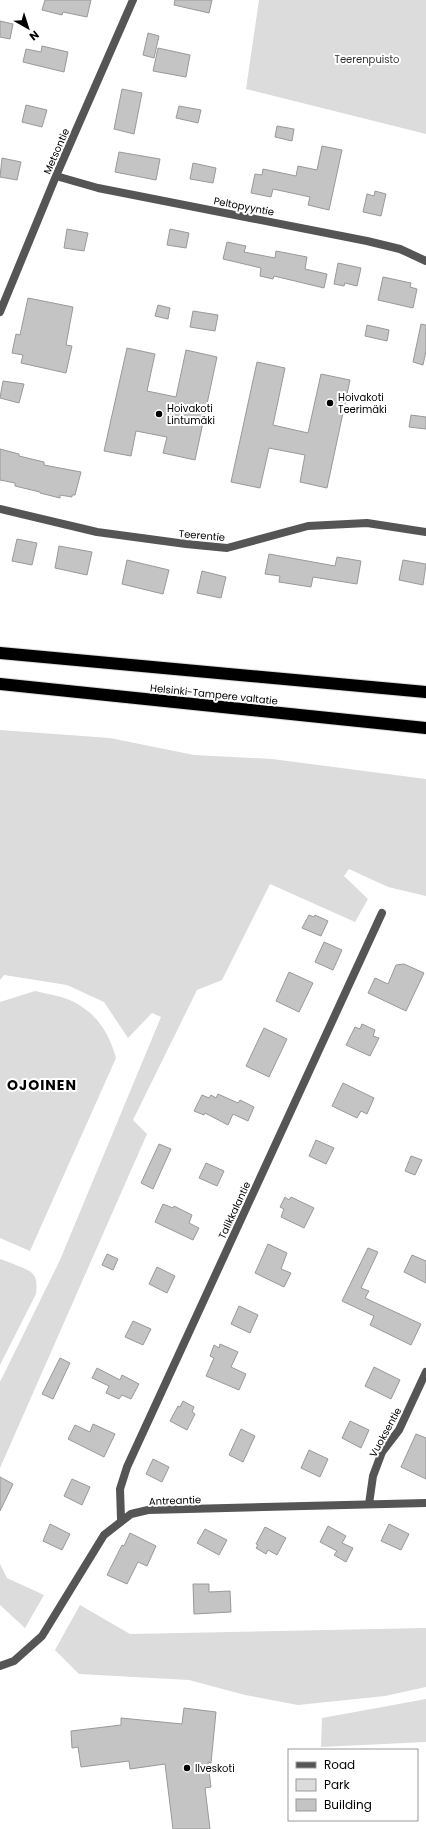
<svg xmlns="http://www.w3.org/2000/svg" width="426" height="1829" font-family="Poppins,sans-serif">
  <style>
    .green { fill: #dcdcdc }
    .building { fill: #c4c4c4; stroke: #999 }
    .lines { fill: none; stroke-linecap: round; stroke-linejoin: round }
    .highway-casing { stroke: #dbdbdb; stroke-width: 14 }
    .street { stroke: #555; stroke-width: 8 }
    .highway { stroke: #000; stroke-width: 12 }
    .poi-dot { fill: #000; stroke: #fff; stroke-width: 1.5 }
    .labels { text-anchor: middle; stroke-width: 4; stroke-linejoin: round; paint-order: stroke }
    .park-label { font-size: 10px; fill: #333; stroke: #fff }
    .street-label { font-size: 10px; fill: #000; stroke: #fff }
    .poi-label { font-size: 10px; fill: #000; stroke: #fff; text-anchor: start }
    .district-label { font-size: 14px; font-weight: bold; letter-spacing: 1px; fill: #000; stroke: #fff }
  </style>
  <rect width="100%" height="100%" fill="#fff"/>
  <path class="green" d="M259 0H426V134L246 89Z
    M0 730 110 738 194 755 272 759 426 779V896L388 887 349 869 344 876 368 899 355 922 270 884 222 980 197 990 133 1120 147 1134 0 1468V1382L60 1260 161 1017 152 1013 128 1038 104 1002 67 985 4 975 0 980Z
    M35 991C47 994 63 996 74 1002 98 1015 109 1033 116 1058L30 1251 0 1238V1002Z
    M0 1259C6 1261 12 1263 18 1266 35 1272 38 1276 36 1294L0 1365Z
    M0 1564 7 1578 44 1595 25 1628 0 1605Z
    M80 1605 130 1634 426 1628V1687L385 1696 298 1705 245 1695 189 1680 79 1674 55 1650Z
    M426 1699V1742L321 1747 322 1718Z"/>
  <path class="building" d="M45 0H91L87 17 63 12 62 15 42 10Z
    M175 0H212L209 13 174 5Z
    M0 21 13 24 10 39 0 37Z
    M148 33 159 36 154 58 143 55Z
    M42 46 68 52 64 72 23 62 26 49 41 52Z
    M158 48 190 55 186 77 153 71Z
    M122 89 142 93 134 134 114 129Z
    M26 105 47 110 42 127 22 122Z
    M179 106 201 110 198 123 176 118Z
    M277 126 294 129 292 141 275 137Z
    M322 146 342 150 329 210 308 205 310 197 273 189 271 197 251 193 255 174 262 175 263 169 296 176 298 166 317 170Z
    M119 152 160 159 156 180 115 172Z
    M2 158 21 162 17 180 0 177Z
    M193 163 216 168 213 183 190 179Z
    M375 191 386 194 381 216 363 212 367 194 374 196Z
    M67 229 88 233 84 251 64 248Z
    M170 229 189 233 186 248 167 245Z
    M227 242 246 246 244 252 275 258 276 251 307 257 305 269 327 274 324 288 274 276 273 279 260 276 261 268 223 259Z
    M338 263 361 268 357 286 345 283 344 286 334 284Z
    M383 277 411 283 410 287 417 289 413 308 378 300Z
    M28 298 73 307 66 345 72 346 66 373 21 363 23 355 12 353 16 334 20 335Z
    M158 305 170 308 168 319 155 316Z
    M193 311 218 315 215 331 190 327Z
    M421 324 426 325V351L423 365 413 362Z
    M367 325 389 330 387 341 365 336Z
    M127 348 155 354 147 391 176 397 186 350 217 357 195 460 163 453 167 437 136 431 131 456 104 451Z
    M257 362 285 368 273 425 308 433 321 374 350 380 327 488 300 482 305 455 269 448 260 488 231 482Z
    M3 381 24 384 19 403 0 398Z
    M411 415 426 417V429L409 427Z
    M0 449 19 454V456L44 462V465L81 472 75 495H72V497L60 495V498L40 493V492L15 486V483L0 480Z
    M17 539 37 543 32 565 12 561Z
    M59 546 92 552 87 575 55 568Z
    M269 554 335 566 337 557 361 561 357 584 313 577 311 587 279 582 280 576 265 574Z
    M127 560 169 570 163 594 122 584Z
    M403 560 426 564 423 585 399 580Z
    M202 571 226 577 221 598 197 593Z
    M309 915 314 917 315 915 328 921 321 936 302 928Z
    M324 942 342 950 333 970 315 962Z
    M404 964 424 973 406 1011 368 993 375 978 388 984 396 965Z
    M289 972 313 983 299 1012 276 1001Z
    M362 1024 375 1030 373 1036 379 1038 370 1056 346 1045 355 1027 360 1029Z
    M264 1028 287 1039 269 1077 246 1066Z
    M343 1083 374 1098 367 1114 361 1111 357 1118 332 1106Z
    M218 1094 238 1103 240 1100 254 1107 248 1121 233 1114 228 1125 205 1113 204 1115 194 1111 202 1095 209 1098 211 1095 216 1098Z
    M316 1140 334 1148 326 1164 309 1156Z
    M159 1144 171 1149 153 1189 141 1183Z
    M411 1156 422 1160 415 1175 405 1171Z
    M206 1163 224 1171 217 1186 199 1178Z
    M285 1197 289 1200 291 1197 314 1208 304 1228 281 1217 284 1209 280 1207Z
    M163 1204 173 1208 174 1206 192 1215 189 1223 199 1228 193 1240 155 1222Z
    M268 1244 287 1253 281 1269 291 1273 284 1287 255 1273Z
    M368 1248 378 1252 361 1288 369 1291 365 1298 421 1324 411 1345 370 1325 374 1316 342 1301Z
    M107 1254 118 1259 113 1270 102 1265Z
    M412 1255 426 1261V1283L404 1272Z
    M157 1267 175 1276 167 1293 149 1284Z
    M239 1306 258 1315 250 1333 231 1324Z
    M133 1321 151 1329 143 1345 125 1337Z
    M220 1344 238 1352 231 1367 246 1374 239 1390 206 1376 214 1358 210 1356 214 1345 219 1348Z
    M60 1358 70 1363 53 1399 42 1394Z
    M374 1367 400 1380 391 1399 365 1386Z
    M97 1368 120 1380 122 1375 139 1384 131 1399 122 1395 119 1399 106 1393 109 1386 92 1378Z
    M183 1401 194 1407 192 1412 195 1414 187 1430 170 1421 178 1406 180 1407Z
    M350 1421 369 1430 361 1448 342 1438Z
    M93 1424 115 1434 104 1457 68 1439 75 1425 90 1432Z
    M241 1429 255 1436 243 1462 229 1455Z
    M416 1434 426 1438V1479L401 1467Z
    M309 1450 328 1459 320 1477 301 1468Z
    M153 1459 169 1467 162 1482 146 1474Z
    M0 1477 13 1484 0 1511Z
    M72 1479 90 1487 82 1505 64 1496Z
    M50 1524 70 1534 62 1550 43 1541Z
    M389 1524 409 1534 401 1550 381 1541Z
    M328 1526 346 1536 342 1543 353 1548 346 1562 334 1555 337 1551 320 1542Z
    M265 1527 286 1538 277 1555 268 1550 266 1554 256 1548 258 1545 256 1544Z
    M205 1529 227 1540 219 1555 197 1543Z
    M130 1533 156 1546 147 1566 138 1562 127 1584 107 1575 122 1545 124 1546Z
    M193 1584H209V1592L230 1591 231 1612 194 1614Z
    M184 1708 216 1712 211 1763 208 1762 211 1787 205 1788 210 1829H173L165 1764 130 1769 129 1761 81 1767 78 1747 72 1748 71 1731 121 1725V1718L182 1724Z"/>
  <g class="lines">
    <g class="highway-casing">
      <path id="highway" d="M0 653 426 692
        M0 684 426 728"/>
    </g>
    <path class="street" d="M56 176 98 188 367 241 400 249 426 261
      M0 312 56 176 133 0
      M0 509 97 532 186 544 227 548 308 526 367 523 426 532
      M369 1504 373 1476 382 1452 399 1430 426 1372
      M121 1519 120 1489 127 1467 382 913
      M0 1666 14 1661 42 1636 104 1535 131 1514 148 1510 426 1503"/>
    <use href="#highway" class="highway"/>
  </g>
  <g class="poi-dot">
    <circle cx="330" cy="403" r="4"/>
    <circle cx="159" cy="414" r="4"/>
    <circle cx="187" cy="1768" r="4"/>
  </g>
  <g class="labels">
    <g class="park-label">
      <text x="367" y="63">Teerenpuisto</text>
    </g>
    <g class="street-label">
      <text transform="translate(56 151) rotate(-66)" y="4">Metsontie</text>
      <text transform="translate(244 206) rotate(11)" y="4">Peltopyyntie</text>
      <text transform="translate(202 535) rotate(5)" y="4">Teerentie</text>
      <text transform="translate(214 694) rotate(6)" y="4">Helsinki-Tampere valtatie</text>
      <text transform="translate(234 1210) rotate(-65)" y="4">Talikkalantie</text>
      <text transform="translate(385 1432) rotate(-61)" y="4">Vuoksentie</text>
      <text transform="translate(175 1500) rotate(-2)" y="4">Antreantie</text>
    </g>
    <g class="poi-label">
      <text x="338" y="401">Hoivakoti<tspan x="338" dy="12">Teerimäki</tspan></text>
      <text x="167" y="412">Hoivakoti<tspan x="167" dy="12">Lintumäki</tspan></text>
      <text x="195" y="1772">Ilveskoti</text>
    </g>
    <g class="district-label">
      <text x="42" y="1090">OJOINEN</text>
    </g>
  </g>
  <rect x="288" y="1749" width="130" height="72" fill="#ffffff" stroke="#999999"/>
  <rect x="296" y="1762" width="20" height="6" fill="#555555" stroke="#999999"/>
  <text x="324" y="1769" font-size="12" fill="#000000">Road</text>
  <rect x="296" y="1779" width="20" height="12" fill="#dcdcdc" stroke="#999999"/>
  <text x="324" y="1789" font-size="12" fill="#000000">Park</text>
  <rect x="296" y="1799" width="20" height="12" fill="#c4c4c4" stroke="#999999"/>
  <text x="324" y="1809" font-size="12" fill="#000000">Building</text>
  <g transform="translate(28 28) rotate(141)" stroke="#ffffff" stroke-width="3" paint-order="stroke">
  <path d="M0-3L7 15L0 10L-7 15Z" fill="#000000"/>
  <text y="-6" font-size="11" font-weight="bold" text-anchor="middle" fill="#000000">N</text>
  </g>
</svg>
